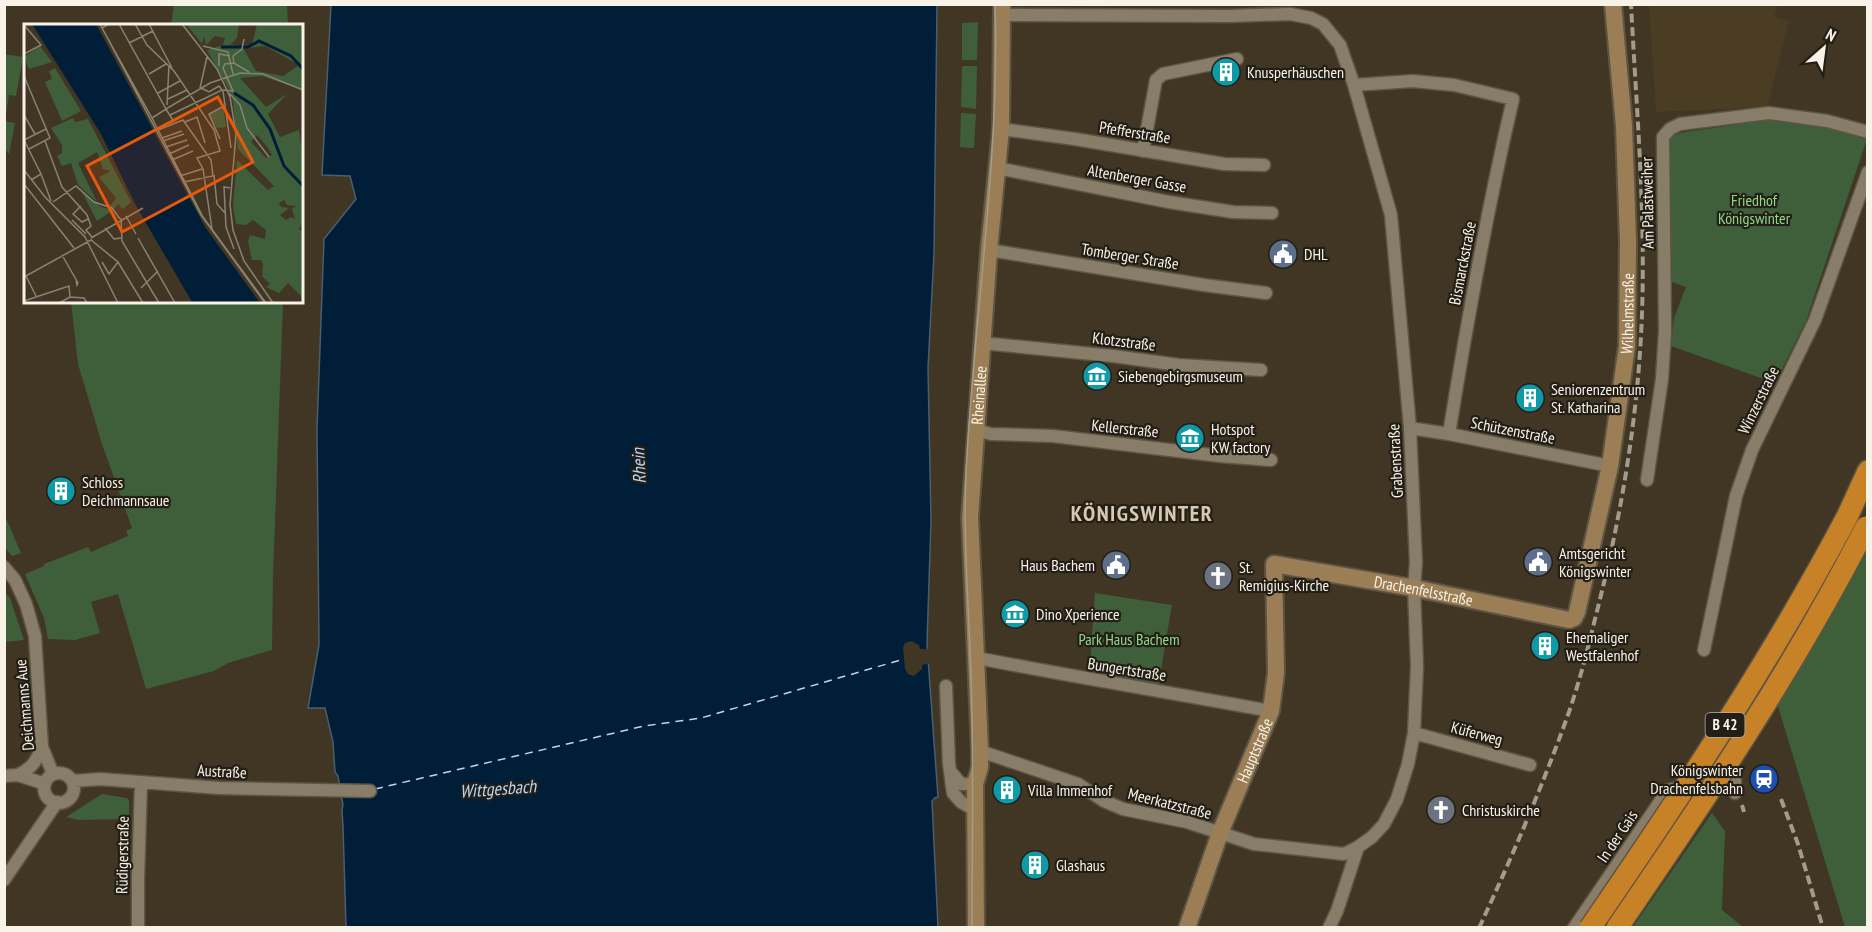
<svg xmlns="http://www.w3.org/2000/svg" width="1872" height="932" font-family="'PT Sans Narrow',sans-serif">
  <style>
    .built { fill: #4a3d23 }
    .green { fill: #3e5f3a }
    .water { fill: #011e39; stroke: #4b5e6d; stroke-width: 1.5 }
    .pier { fill: #403623 }
    .lines { fill: none; stroke-linecap: round; stroke-linejoin: round }
    .ferry { stroke: #b8d6f6; stroke-width: 1.5; stroke-dasharray: 8 6; stroke-linecap: butt }
    .street-casing { stroke: #5d5544; stroke-width: 15 }
    .secondary-casing { stroke: #5d5544; stroke-width: 20 }
    .highway-casing { stroke: #5d5544; stroke-width: 24 }
    .street { stroke: #887d68; stroke-width: 12 }
    .secondary { stroke: #9b7e55; stroke-width: 16 }
    .highway { stroke: #c78228; stroke-width: 21 }
    .tram { stroke: #a39c8c; stroke-width: 1.5 }
    .rail { stroke: #a39c8c; stroke-width: 4; stroke-dasharray: 9 4.5; stroke-linecap: butt }
    .highway-bridge-casing { stroke: #5d5544; stroke-width: 24; stroke-linecap: butt }
    .highway-bridge { stroke: #c78228; stroke-width: 21 }
    .labels { text-anchor: middle; stroke-width: 4.5; stroke-linejoin: round; paint-order: stroke }
    .shield { fill: #231e16; stroke: #b9b3a8; stroke-width: 1.5 }
    .shield-label { font-size: 15px; font-weight: bold; fill: #f9f3e7 }
    .poi-label { font-size: 16px; fill: #f9f3e7; stroke: #231e16; text-anchor: start }
    .street-label { font-size: 16px; fill: #f9f3e7; stroke: #231e16 }
    .park-label { font-size: 16px; fill: #8fda88; stroke: #231e16 }
    .water-label { font-size: 18px; font-style: italic; fill: #b8d6f6; stroke: #231e16 }
    .district-label { font-size: 22px; font-weight: bold; letter-spacing: 1.5px; fill: #d5c9b2; stroke: #231e16 }
    .inset-river { fill: none; stroke: #011e39; stroke-width: 3 }
    .inset-road { fill: none; stroke: #8a8271; stroke-width: 1.5 }
    .view { fill: #e8590c; fill-opacity: 0.15; stroke: #e8590c; stroke-width: 3 }
    .inset-edge { fill: none; stroke: #f9f3e7; stroke-width: 3 }
  </style>
  <rect width="100%" height="100%" fill="#403623"/>
  <path class="built" d="M1649 5H1777L1774 17 1789 21 1767 107 1656 112Z"/>
  <path class="green" d="M174 5H287L288 25H171Z
    M978 22 977 60H962V23Z
    M4 54 23 57 16 96 9 95 5 121 15 123 9 154 4 147Z
    M962 66H977L976 109 961 107Z
    M961 113 976 114 974 148 960 147Z
    M1768 120 1824 127 1867 139 1806 321 1775 383 1671 346 1674 318 1686 287 1672 282 1667 146 1673 135 1685 132Z
    M71 302H283L273 578 272 650 228 663 214 671 146 689 118 594 91 602 100 633 75 640 48 639 44 618 25 574 44 566V564L88 547 91 552 128 536 126 531 132 528 102 444 78 364Z
    M4 516H5L21 553 12 556 5 548Z
    M1867 542V927H1845L1777 703Z
    M4 591 10 598 24 640 5 642Z
    M1095 593 1172 605 1158 687 1089 676Z
    M102 794 127 798 129 801V819L78 820 66 817Z
    M1712 813 1725 831 1722 910 1743 927H1633Z"/>
  <path class="water" d="M331 5H937L934 254 928 368 931 520 927 644 938 797 935 798 932 801 938 927H346L343 826 342 810 343 805 338 776 335 772 333 742 325 708H308L319 645 317 429 324 239 356 199 350 176 322 175Z"/>
  <path class="pier" d="M911 641 919 645 920 649H930L931 663 922 665V669L914 676 908 674 905 669 903 647 905 643Z"/>
  <g class="lines">
    <path class="ferry" d="M375 789 644 726 701 718 904 659"/>
    <g class="street-casing">
      <path id="street" d="M1354 85 1413 81 1454 85 1513 99C1487 210 1467 322 1449 434
        M1001 129 1075 139 1224 164 1264 165
        M1143 151 1156 80 1163 74 1237 59
        M997 168 1169 202 1233 212 1272 213
        M989 250 1204 285 1266 293
        M982 343 1113 356 1179 365 1261 370
        M1410 428 1449 434 1610 466
        M976 430 991 434 1053 436 1220 456 1271 460
        M1647 480 1662 379 1665 332 1663 137 1670 129 1680 124 1769 113 1827 121 1868 132
        M4 567 15 580 26 604 35 636 42 747 53 774
        M1704 650 1736 496 1752 450 1815 320 1868 172
        M977 658C1075 677 1173 693 1271 711
        M946 686 949 764 953 793 961 802 975 810
        M1414 733 1530 765
        M980 751 1078 784 1104 801 1123 809 1187 822 1254 844 1344 854 1358 847 1372 837 1384 824 1397 799 1408 764 1414 733 1417 666 1414 588 1416 563 1410 428 1391 215 1354 85 1340 45 1323 24 1311 18 1290 14 1229 16 1003 15
        M950 771 961 784H975
        M44 788a15 15 0 1 1 30 0a15 15 0 1 1-30 0Z
        M18 775C32 768 36 762 42 747
        M4 776 18 775 45 784
        M73 781 100 779 219 788 370 791
        M4 880 57 802
        M138 928V879L141 783
        M1329 928 1337 911 1358 847
        M1574 928 1668 790 1735 777V793"/>
    </g>
    <g class="secondary-casing">
      <g id="secondary">
        <path id="s1" d="M976 928 975 784 980 767V751L970 517 989 250 1001 129 1002 4"/>
        <path id="s2" d="M1187 928 1220 833 1271 711 1276 673 1274 564 1414 588 1569 620 1574 618 1577 612 1610 466 1627 346 1628 241 1624 126 1613 4"/>
      </g>
    </g>
    <g class="highway-casing">
      <path id="highway" d="M1848 515 1868 471"/>
    </g>
    <use href="#street" class="street"/>
    <use href="#secondary" class="secondary"/>
    <use href="#highway" class="highway"/>
    <path class="tram" d="M972 928C972 844 974 760 971 677 969 608 963 541 966 472 974 316 1000 161 995 4"/>
    <path class="rail" d="M1781 799 1798 844 1823 928
      M1742 805 1744 812
      M1479 928C1512 857 1543 785 1569 712 1580 680 1588 648 1596 615 1618 529 1634 441 1640 352 1648 237 1637 120 1631 4"/>
    <g class="highway-bridge-casing">
      <path id="highway-bridge" d="M1590 928C1682 794 1772 659 1848 515
        M1617 928C1706 798 1794 668 1866 527"/>
    </g>
    <use href="#highway-bridge" class="highway-bridge"/>
  </g>
  <defs>
    <g id="building-disc" transform="scale(1.5)"><circle r="9.5" fill="#0f9aa8" stroke="#231e16"/><path d="M-4-6H4V6H1V3H-1V6H-4ZM-2.5-4.3h1.7v1.8h-1.7ZM.8-4.3h1.7v1.8H.8ZM-2.5-1h1.7V.8h-1.7ZM.8-1h1.7V.8H.8Z" fill="#fff"/></g>
    <g id="civic-disc" transform="scale(1.5)"><circle r="9.5" fill="#5c6f8a" stroke="#231e16"/><path d="M-.6-6.5H3V-4.5H.6V-3L4-1V1h2V6H-6V1h2V-1L-.6-3ZM-1.2 2.5V6h2.4V2.5Z" fill="#fff"/></g>
    <g id="museum-disc" transform="scale(1.5)"><circle r="9.5" fill="#0f9aa8" stroke="#231e16"/><path d="M0-6L6-3V-2H-6V-3ZM-5-1h2V3h-2ZM-1-1h2V3h-2ZM3-1h2V3H3ZM-6 4H6V6H-6Z" fill="#fff"/></g>
    <g id="church-disc" transform="scale(1.5)"><circle r="9.5" fill="#6b7280" stroke="#231e16"/><path d="M-1.2-6h2.4v3.5h3.3v2.4h-3.3V6h-2.4V-.1h-3.3v-2.4h3.3Z" fill="#fff"/></g>
    <g id="station-disc" transform="scale(1.5)"><circle r="9.5" fill="#1a4fb4" stroke="#231e16"/><path d="M-3-6H3Q5-6 5-4V2Q5 4 3 4L4.5 6H3L1.5 4h-3L-3 6H-4.5L-3 4Q-5 4-5 2V-4Q-5-6-3-6ZM-3.5-4v3h7v-3ZM-3.5 1v1.5H-2V1ZM2 1v1.5H3.5V1Z" fill="#fff"/></g>
  </defs>
  <g fill-rule="evenodd">
    <use href="#building-disc" x="1226" y="72"/>
    <use href="#civic-disc" x="1283" y="254"/>
    <use href="#museum-disc" x="1097" y="376"/>
    <use href="#building-disc" x="1530" y="398"/>
    <use href="#museum-disc" x="1190" y="438"/>
    <use href="#building-disc" x="61" y="491"/>
    <use href="#civic-disc" x="1538" y="562"/>
    <use href="#civic-disc" x="1116" y="565"/>
    <use href="#church-disc" x="1218" y="576"/>
    <use href="#museum-disc" x="1015" y="614"/>
    <use href="#building-disc" x="1545" y="646"/>
    <use href="#station-disc" x="1764" y="779"/>
    <use href="#building-disc" x="1007" y="790"/>
    <use href="#church-disc" x="1441" y="810"/>
    <use href="#building-disc" x="1035" y="865"/>
  </g>
  <g class="labels">
    <rect class="shield" x="1705.5" y="713" width="39" height="24" rx="4.5"/>
    <g class="shield-label">
      <text x="1725" y="730">B 42</text>
    </g>
    <g class="poi-label">
      <text x="1247" y="78">Knusperhäuschen</text>
      <text x="1304" y="260">DHL</text>
      <text x="1118" y="382">Siebengebirgsmuseum</text>
      <text x="1551" y="395">Seniorenzentrum<tspan x="1551" dy="18">St. Katharina</tspan></text>
      <text x="1211" y="435">Hotspot<tspan x="1211" dy="18">KW factory</tspan></text>
      <text x="82" y="488">Schloss<tspan x="82" dy="18">Deichmannsaue</tspan></text>
      <text x="1559" y="559">Amtsgericht<tspan x="1559" dy="18">Königswinter</tspan></text>
      <text x="1095" y="571" text-anchor="end">Haus Bachem</text>
      <text x="1239" y="573">St.<tspan x="1239" dy="18">Remigius-Kirche</tspan></text>
      <text x="1036" y="620">Dino Xperience</text>
      <text x="1566" y="643">Ehemaliger<tspan x="1566" dy="18">Westfalenhof</tspan></text>
      <text x="1743" y="776" text-anchor="end">Königswinter<tspan x="1743" dy="18">Drachenfelsbahn</tspan></text>
      <text x="1028" y="796">Villa Immenhof</text>
      <text x="1462" y="816">Christuskirche</text>
      <text x="1056" y="871">Glashaus</text>
    </g>
    <g class="street-label">
      <text transform="translate(1135 132) rotate(9)" y="6">Pfefferstraße</text>
      <text transform="translate(1137 178) rotate(10)" y="6">Altenberger Gasse</text>
      <text transform="translate(1647 203) rotate(-91)" y="6">Am Palastweiher</text>
      <text transform="translate(1130 256) rotate(9)" y="6">Tomberger Straße</text>
      <text transform="translate(1462 263) rotate(-79)" y="6">Bismarckstraße</text>
      <text dy="6" stroke="none"><textPath href="#s2" startOffset="996">Wilhelmstraße</textPath></text>
      <text transform="translate(1124 341) rotate(7)" y="6">Klotzstraße</text>
      <text dy="6" stroke="none"><textPath href="#s1" startOffset="534">Rheinallee</textPath></text>
      <text transform="translate(1758 400) rotate(-64)" y="6">Winzerstraße</text>
      <text transform="translate(1125 428) rotate(6)" y="6">Kellerstraße</text>
      <text transform="translate(1513 430) rotate(11)" y="6">Schützenstraße</text>
      <text transform="translate(1395 461) rotate(-93)" y="6">Grabenstraße</text>
      <text dy="6" stroke="none"><textPath href="#s2" startOffset="532">Drachenfelsstraße</textPath></text>
      <text transform="translate(1127 669) rotate(9)" y="6">Bungertstraße</text>
      <text transform="translate(24 705) rotate(-95)" y="6">Deichmanns Aue</text>
      <text transform="translate(1477 733) rotate(15)" y="6">Küferweg</text>
      <text dy="6" stroke="none"><textPath href="#s2" startOffset="190">Hauptstraße</textPath></text>
      <text transform="translate(222 771) rotate(3)" y="6">Austraße</text>
      <text transform="translate(1170 803) rotate(14)" y="6">Meerkatzstraße</text>
      <text transform="translate(1617 836) rotate(-56)" y="6">In der Gais</text>
      <text transform="translate(122 855) rotate(-89)" y="6">Rüdigerstraße</text>
    </g>
    <g class="park-label">
      <text x="1754" y="206">Friedhof<tspan x="1754" dy="18">Königswinter</tspan></text>
      <text x="1129" y="645">Park Haus Bachem</text>
    </g>
    <g class="water-label">
      <text transform="translate(639 466) rotate(-93)" y="6">Rhein</text>
      <text transform="translate(498 789) rotate(-4)" y="6">Wittgesbach</text>
    </g>
    <g class="district-label">
      <text x="1142" y="521">KÖNIGSWINTER</text>
    </g>
  </g>
  <g transform="translate(24 24)">
    <rect width="279" height="279" fill="#403623"/>
    <path d="M162 0H215L213 14 206 21 218 22 232 47 259 52 275 41 241 22 224 24 220 22 228 21 233 0H279V66L238 52 216 54 242 83 263 70 244 90 256 113 275 106 279 135V195L275 206 279 207V274L264 259 255 269 242 263 246 260 238 252 239 241 237 236H228L224 217 226 211 241 215 242 206 229 196 222 201 212 200 209 182 213 136 244 166 250 162 214 125 208 71 183 26 199 21 201 14 191 12 182 21 180 12 178 20ZM233 111 244 124 248 131 242 134 227 118ZM260 176 263 181 272 182 268 185 271 195 267 193 262 196 256 191 265 184 257 183 255 179ZM16 22 28 38 5 45 0 33ZM31 44 57 87 38 97 21 58 28 55 25 47ZM199 83 202 103 193 104 185 90ZM49 94 51 98 64 95 107 178 99 185 94 180 90 185 86 182 92 174 75 153 87 147 79 145 73 128 54 139 73 178 54 161 47 139 38 142 33 132 38 129V121L27 104ZM57 166 77 183 89 186 73 197Z" fill="#3e5f3a" fill-rule="evenodd"/>
    <path d="M8 0H72L181 203 236 279 168 278 111 180 77 110Z" fill="#011e39"/>
    <path class="inset-river" d="M197 23H224L235 17 267 32 279 45M210 69 229 81 246 105 260 142 279 162M120 182 151 155"/>
    <path class="inset-road" d="M76 0 177 191 241 279M85 0 78 4 128 94M95 0 142 85 186 59 216 49 239 50 279 66M111 0 123 21 150 47 190 106 196 127 173 134 179 145 188 205M125 0 148 44M158 0 193 45 206 73 212 110 206 181 209 206 220 237 249 279M0 1 17 21 0 30M105 19 129 7M179 22 204 28 209 50M210 39 209 32 218 25 220 15M195 42V30L206 32M125 50 142 40M0 52 26 114 5 125M176 64 183 33M177 64 185 68 195 62 198 66M199 67 207 124M134 69 156 57M205 69 216 81 223 104 245 133M144 75 163 66M143 81 145 41M0 91 11 110M146 91 198 66 209 67 199 44 201 40 210 39 225 48M128 94 179 193 242 279M128 94 142 85 150 98M161 98 173 93 181 119M134 106 159 96 187 136 189 152 160 158M138 114 158 107M196 115 185 90 200 82M0 116 22 105M0 116 17 150 7 156M21 117 38 163 63 191 67 202 62 206 68 213M139 117 160 110M142 123 163 116M145 130 165 121M148 136 169 127M0 146 21 173 61 213 94 279M17 150 27 177M190 151 193 180 202 190M156 152 178 145M0 160 50 224M206 164 200 163 202 203 210 225M29 178 52 162 70 178 88 184 96 195M57 182 49 190 58 198 64 195M102 192 112 210M97 194 98 217 135 279M48 196 62 210M81 204 90 215 97 214M67 214 119 184M114 214 151 279M38 231 54 259 53 261 52 257M78 238 85 250 94 238M2 252 12 272M0 253 67 216 94 238 119 279M117 264 134 247M46 273 60 274 63 279M0 277 45 262 46 273 35 279"/>
    <path class="view" d="M194 73 229 138 98 208 63 142Z"/>
    <rect width="279" height="279" class="inset-edge"/>
  </g>
  <rect width="1872" height="932" fill="none" stroke="#f9f3e7" stroke-width="12"/>
  <g transform="translate(1824 48) rotate(28)" stroke="#231e16" stroke-width="4.5" paint-order="stroke">
  <path d="M0-4.5L10 22L0 15L-10 22Z" fill="#f9f3e7"/>
  <text y="-9" font-size="16" font-weight="bold" text-anchor="middle" fill="#f9f3e7">N</text>
  </g>
</svg>
